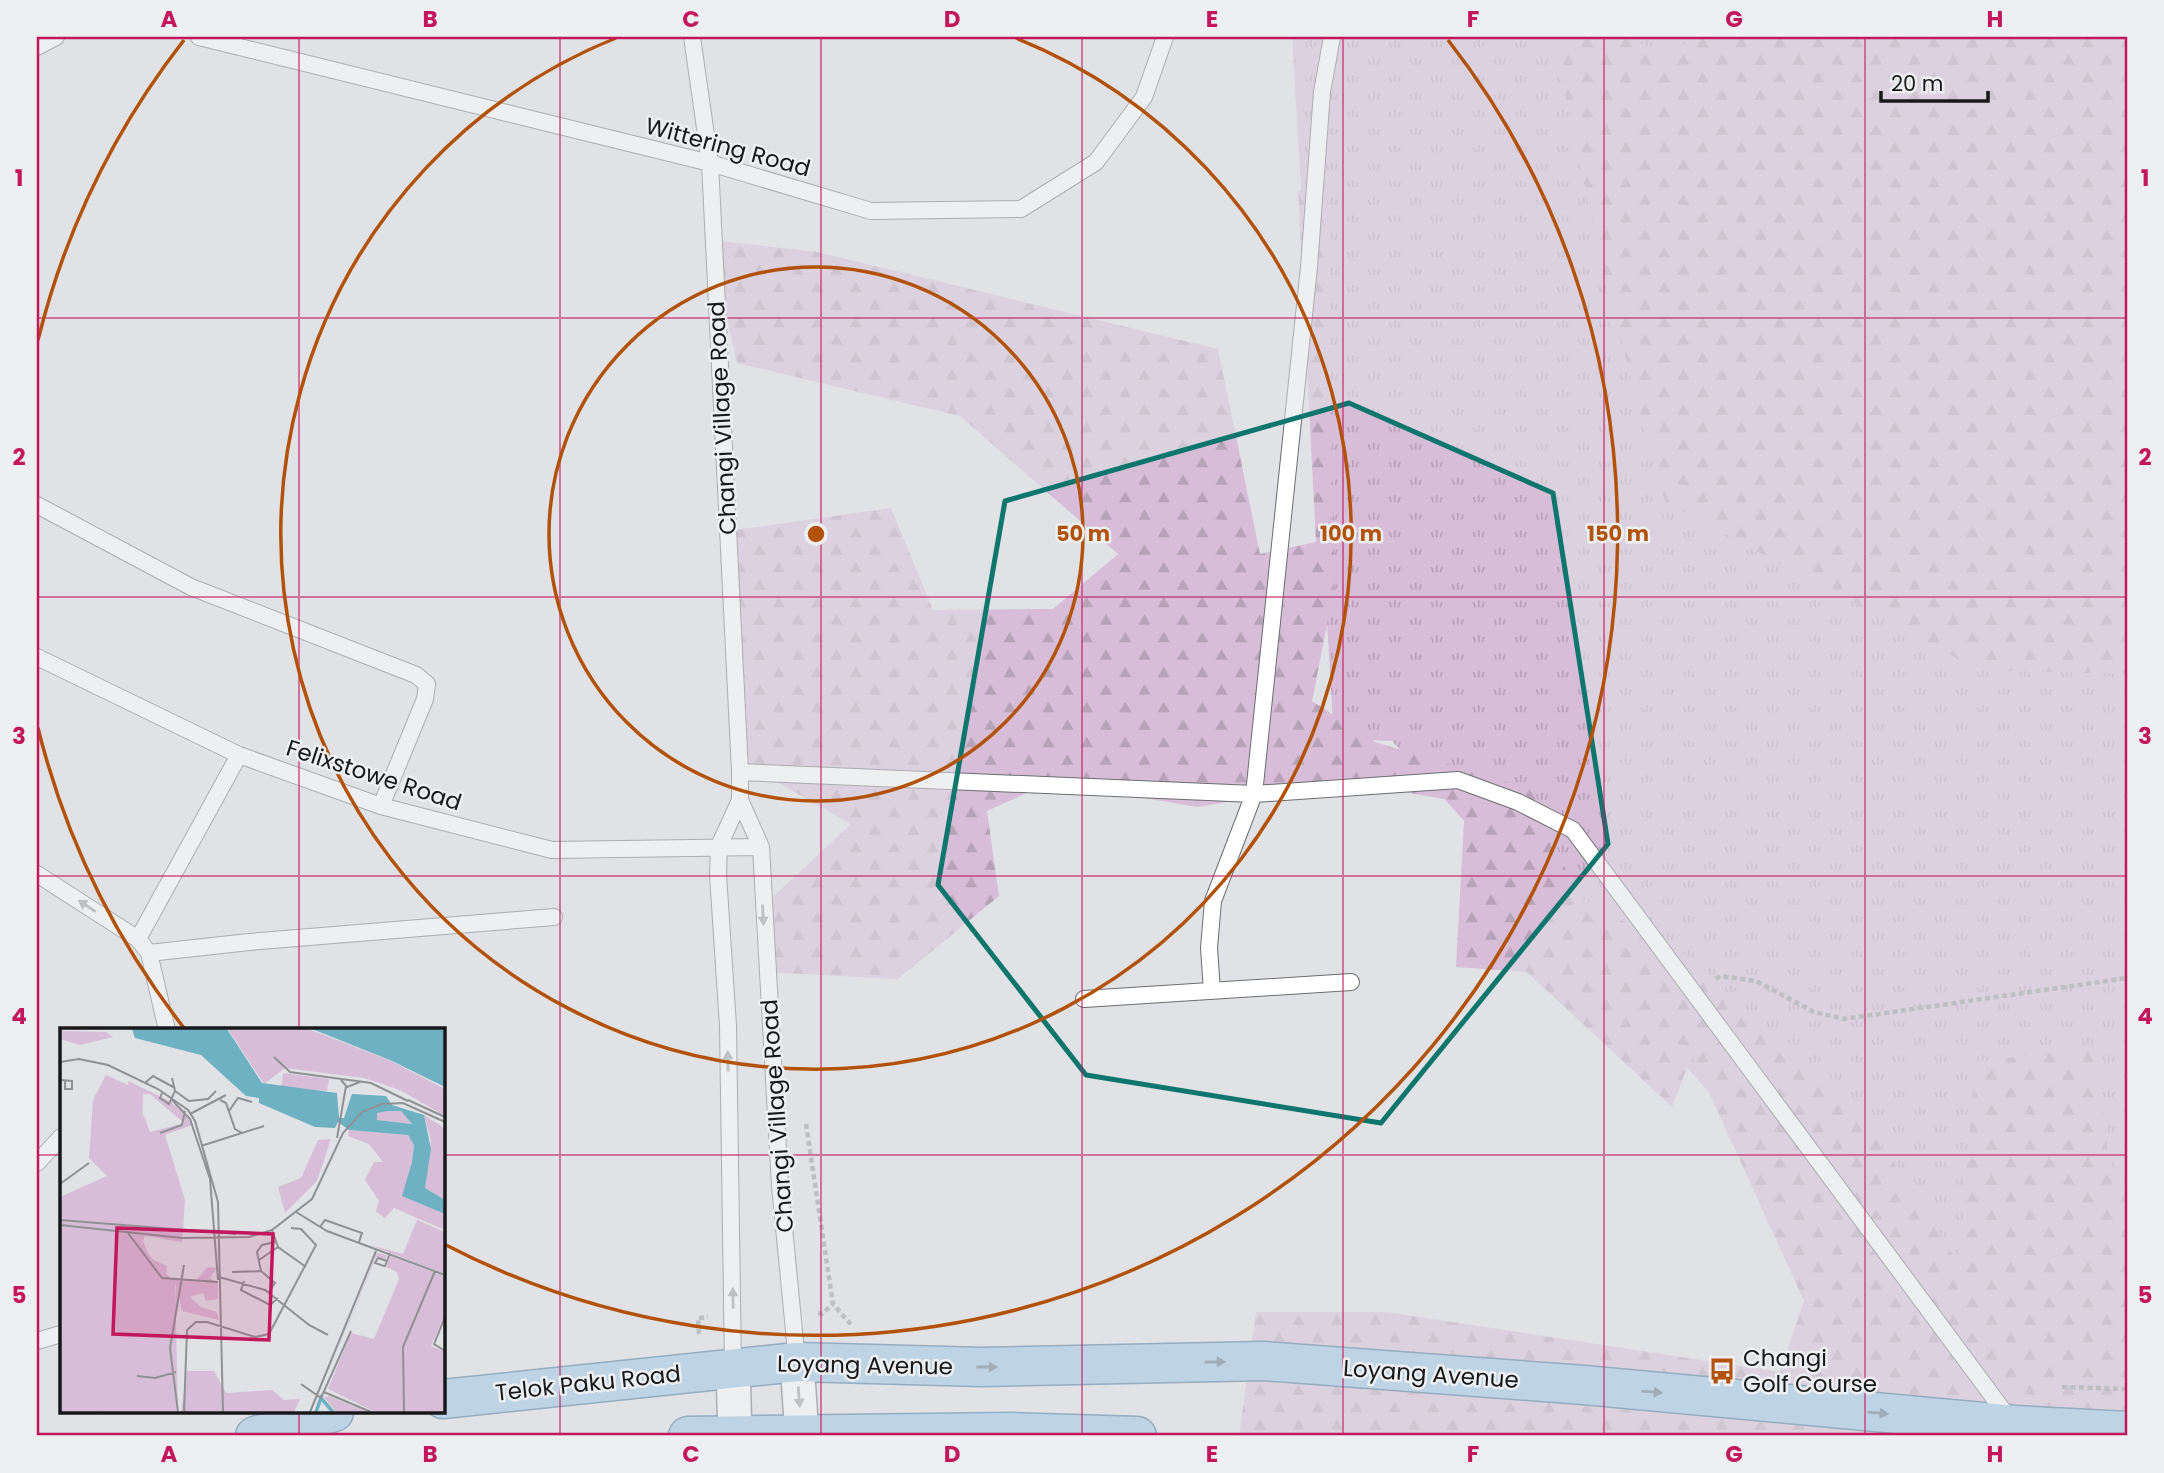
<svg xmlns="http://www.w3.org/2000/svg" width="2164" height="1473" font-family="Poppins,sans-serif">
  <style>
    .grass { fill: url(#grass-tufts) }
    .forest { fill: url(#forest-firs) }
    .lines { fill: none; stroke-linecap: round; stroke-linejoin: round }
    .service-casing { stroke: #6c6d71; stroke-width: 18 }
    .minor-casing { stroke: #6c6d71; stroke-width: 36 }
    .primary-casing { stroke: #3a6d92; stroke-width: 41 }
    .path { stroke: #949599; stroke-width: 4.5; stroke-dasharray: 5 3.5; stroke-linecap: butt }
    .service { stroke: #fff; stroke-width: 16 }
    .minor { stroke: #fff; stroke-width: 33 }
    .primary { stroke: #94c3e5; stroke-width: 38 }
    .oneway { fill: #979798 }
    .oneway2 { fill: #566e80 }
    .marked { fill: none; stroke: #0f766e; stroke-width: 5; stroke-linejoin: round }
    .grid { fill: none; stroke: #c2185b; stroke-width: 2; stroke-opacity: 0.55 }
    .ring { fill: none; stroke: #b2520a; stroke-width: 3.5 }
    .labels { text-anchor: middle; stroke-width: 5; stroke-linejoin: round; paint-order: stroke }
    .street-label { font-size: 23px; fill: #18181a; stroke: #edeff3 }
    .poi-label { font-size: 23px; fill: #18181a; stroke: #edeff3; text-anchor: start }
    .inset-river { fill: none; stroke: #6eb1c2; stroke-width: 3.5 }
    .inset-road { fill: none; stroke: #909194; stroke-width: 2 }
    .view { fill: #c2185b; fill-opacity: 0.15; stroke: #c2185b; stroke-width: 3.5 }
    .inset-edge { fill: none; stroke: #18181a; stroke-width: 3.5 }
    .centre { fill: #b2520a; stroke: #edeff3; stroke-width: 3.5 }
    .ring-label { font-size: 21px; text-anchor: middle; font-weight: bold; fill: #b2520a; stroke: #edeff3; stroke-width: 5; stroke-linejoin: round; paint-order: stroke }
    .neatline { fill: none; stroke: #c2185b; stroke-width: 2.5 }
    .grid-label { font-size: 23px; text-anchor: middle; font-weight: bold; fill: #c2185b }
  </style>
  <defs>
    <pattern id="grass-tufts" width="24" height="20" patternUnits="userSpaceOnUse" patternTransform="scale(1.75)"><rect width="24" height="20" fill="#d7bdd7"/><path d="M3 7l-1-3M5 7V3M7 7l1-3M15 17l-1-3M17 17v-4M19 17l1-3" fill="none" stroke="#b8a2b8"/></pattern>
    <pattern id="forest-firs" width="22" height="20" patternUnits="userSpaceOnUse" patternTransform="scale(1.75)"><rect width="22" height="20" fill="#d7bdd7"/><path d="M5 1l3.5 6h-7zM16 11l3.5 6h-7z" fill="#b8a2b8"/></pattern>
  </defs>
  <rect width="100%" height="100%" fill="#e0e2e6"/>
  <path class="grass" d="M1292 37H2127V1436L1845 1243 1392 741 1334 739Z"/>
  <path class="forest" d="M1553 37H1624L1676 56 1688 37H2127V674L1979 670 1665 502 1607 290Z
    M1327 187 1335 584 1312 701 1375 742 1534 790 1576 895 1693 959 1871 1130 1959 1264 1975 1062 2092 1048 2113 1183 2127 1193V1436H1239L1256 1312H1387L1780 1372 1804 1301 1692 1055 1672 1107 1527 972 1456 967 1465 803 1351 782 1197 807 1051 782 987 811 999 896 898 979 763 972 758 911 851 824 740 761 729 531 891 508 933 610 1053 609 1118 554 960 416 737 363 710 240 817 252 1218 349 1260 554 1316 542 1298 191Z"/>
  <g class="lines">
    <g class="service-casing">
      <path id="service" d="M199 37 710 163 871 211 1021 209 1096 162 1144 97 1165 37
        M692 37 710 163 740 772V800L719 846 718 875 728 1026 733 1367
        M37 47 56 37
        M37 505 191 587 416 675 427 684 425 699 381 806
        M37 657 239 755 381 806 552 850 761 847
        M740 772 1254 794 1458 780 1518 802 1573 830 2011 1421
        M740 800 761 847 780 1186 797 1362
        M37 874 138 939 149 953 167 1030
        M138 939 239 755
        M149 953 249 942 554 917
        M1212 991 1209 948 1213 901 1254 794 1309 267 1322 92 1332 37
        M1084 999 1351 982
        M37 1163 61 1137
        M37 1341 61 1334"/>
    </g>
    <g class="minor-casing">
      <path id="minor" d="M797 1362 802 1436
        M733 1367 735 1436"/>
    </g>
    <g class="primary-casing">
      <path id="primary" d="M443 1399 797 1362 982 1367 1263 1361 1584 1385 2015 1425 2127 1431
        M255 1436 334 1412
        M688 1436 1011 1432 1137 1436"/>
    </g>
    <path class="path" d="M1716 979 1720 976 1756 981 1814 1012 1844 1019 2127 978
      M806 1124 833 1304 853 1327
      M818 1313 822 1314 833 1304
      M699 1334 698 1318 708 1317
      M2062 1387 2127 1389"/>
    <use href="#service" class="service"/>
    <use href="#minor" class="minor"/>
    <use href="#primary" class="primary"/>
  </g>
  <defs><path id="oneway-solid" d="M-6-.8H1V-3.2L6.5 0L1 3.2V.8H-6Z" transform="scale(1.75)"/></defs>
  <g class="oneway">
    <use href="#oneway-solid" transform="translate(87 906) rotate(-147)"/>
    <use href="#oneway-solid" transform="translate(763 915) rotate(87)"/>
    <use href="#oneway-solid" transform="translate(728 1061) rotate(-91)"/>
    <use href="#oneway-solid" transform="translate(733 1298) rotate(-91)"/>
    <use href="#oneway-solid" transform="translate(799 1397) rotate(86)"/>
  </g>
  <g class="oneway2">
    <use href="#oneway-solid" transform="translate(1215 1362) rotate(-1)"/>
    <use href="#oneway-solid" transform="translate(987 1367)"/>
    <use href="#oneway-solid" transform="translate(1652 1392) rotate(5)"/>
    <use href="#oneway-solid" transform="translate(1878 1413) rotate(5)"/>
  </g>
  <path d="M0 0H2164V1473H0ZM1349 403 1553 493 1608 844 1381 1123 1086 1075 938 885 1005 501Z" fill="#e0e2e6" fill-opacity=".55" fill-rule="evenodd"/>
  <path class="marked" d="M1349 403 1553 493 1608 844 1381 1123 1086 1075 938 885 1005 501Z"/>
  <path class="grid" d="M299 37V1030M560 37V1436M821 37V1436M1082 37V1436M1343 37V1436M1604 37V1436M1865 37V1436M37 318H2127M37 597H2127M37 876H2127M37 1155H61M443 1155H2127M299 1412V1436"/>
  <g class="ring">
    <circle cx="816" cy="534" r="267"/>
    <path d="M1016 38A535 535 0 1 1 616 38"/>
    <path d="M184 1028A802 802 0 0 1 38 728M38 340A802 802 0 0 1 184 40M1448 40A802 802 0 0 1 446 1245"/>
  </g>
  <defs>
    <g id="bus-bare" transform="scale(2.1)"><path d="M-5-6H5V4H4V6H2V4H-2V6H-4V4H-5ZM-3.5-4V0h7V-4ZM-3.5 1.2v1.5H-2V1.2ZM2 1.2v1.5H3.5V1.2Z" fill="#b2520a" stroke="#edeff3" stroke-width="2.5" paint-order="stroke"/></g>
  </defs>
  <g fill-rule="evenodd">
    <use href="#bus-bare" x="1722" y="1371"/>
  </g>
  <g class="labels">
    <g class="street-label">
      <text transform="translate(728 147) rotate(15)" y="8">Wittering Road</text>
      <text transform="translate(722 418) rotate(-93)" y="8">Changi Village Road</text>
      <text transform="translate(374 775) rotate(18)" y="8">Felixstowe Road</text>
      <text transform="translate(777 1116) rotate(-94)" y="8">Changi Village Road</text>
      <text transform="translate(865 1365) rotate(1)" y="8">Loyang Avenue</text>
      <text transform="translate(1431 1374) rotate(4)" y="8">Loyang Avenue</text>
      <text transform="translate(588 1383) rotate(-6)" y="8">Telok Paku Road</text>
    </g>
    <g class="poi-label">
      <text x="1743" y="1366">Changi<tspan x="1743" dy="26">Golf Course</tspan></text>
    </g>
  </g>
  <g transform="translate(60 1028)">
    <rect width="385" height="385" fill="#e0e2e6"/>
    <path d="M0 3 46 4 53 9 20 17 0 11ZM46 47 83 64 80 217 115 255 118 384H0V169L47 148 29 130 33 72ZM271 111 257 153 225 185 218 159 241 150 258 112ZM357 192 385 204V246L310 217 343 226ZM317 225 327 227 325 232 316 229 262 361ZM330 228 385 248V286L371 318 385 324V384H315L268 361 291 305 314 311 339 251 337 244 326 239ZM269 368 308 384H276L264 369Z" fill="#d7bdd7"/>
    <path d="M68 53 106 71 125 85 132 97 105 107 125 172 122 214 85 208 83 213 90 230 107 238 106 250 136 253 147 239 157 240 150 250 158 255V271L146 273 143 265 130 269 141 279 157 284 159 292 122 283 119 269 114 295 116 258 101 251 72 217 70 230 61 231 54 207 0 203V184L25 183 26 189 41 191 48 182 67 189 76 183 75 167 66 160 76 92 84 88 90 104 124 95 90 66H77L75 74 58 72 60 61 69 63ZM322 82 341 83 352 96 317 92 316 85ZM364 87 384 100 385 172 365 160 371 113ZM289 102 348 107 354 117 347 169 385 186V202L334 180 325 190 316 184 319 173 305 152 314 134H323L309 116 288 108ZM38 256 68 258 91 271 98 307 89 303 84 311 94 318 93 332 85 322 69 360 37 376 40 384H0L5 278ZM127 343H154L166 365 212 362 224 372 240 371 234 384H121Z" fill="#d7bdd7"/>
    <path d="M168 1H248L329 32 385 61V88L340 62 304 50 225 40 204 56ZM223 45 269 51 267 63 221 61Z" fill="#d7bdd7"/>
    <path d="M72 1H167L202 55 277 65 279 90H284L292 66 326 68 332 77 364 87 371 121 365 160 385 172V186L342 168 352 134 354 117 348 107 289 102 278 94 275 100 255 99 199 75V70L186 68 141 27 75 10ZM328 83H341L352 96 317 92V85ZM252 1H385V59L330 32Z" fill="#6eb1c2" fill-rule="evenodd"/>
    <path class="inset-river" d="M109 1 155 25 174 45M116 1 156 23 179 49M256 384 261 370 273 384"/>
    <path class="inset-road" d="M214 29 230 44 311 55 348 73M0 34 19 31 48 37 98 61 128 82 135 93 158 174 163 384M0 52 12 53V61H5V52M281 52 287 59 300 54M85 55 93 48 115 60M115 63 129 73 148 71 156 63M102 65 100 70 109 76 115 63 112 50M112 72 130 91 150 151 158 252M160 72 166 75 175 101 182 105M348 72 385 89M169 83 178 70 192 74M130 86 166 67M100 105 122 97 125 83M277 110 286 58M141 118 204 98M0 156 29 135M236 184 267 203 385 247M0 192 176 206M0 197 122 210 189 209 212 202 252 171 283 105 302 84 322 76 343 75 385 94M260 199 265 192 302 205 299 214M212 202 218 219 246 239M68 205 102 250 158 254M199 232 218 219M327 233 318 230 315 235 324 238H325L327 233 330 225M172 244 201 243M159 249 205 262 249 297 268 307M184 253 181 262 210 277 218 270M209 264 215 255 201 243 197 224 202 217 215 214M385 289 374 316 385 323M77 348 95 350 116 344M241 356 261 370 291 303M264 364 311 384M118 384 110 320 124 237M124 384 127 302 136 294H147L195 309 209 306 256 217 241 201 231 200M250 384 316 223M344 384 343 319 375 243"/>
    <path class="view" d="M57 200 213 206 209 312 53 306Z"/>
    <rect width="385" height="385" class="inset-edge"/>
  </g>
  <circle cx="816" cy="534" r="10" class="centre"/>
  <g class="ring-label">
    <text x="1083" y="541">50 m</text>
    <text x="1351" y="541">100 m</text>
    <text x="1618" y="541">150 m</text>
  </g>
  <rect width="2164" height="1473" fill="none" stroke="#edeff3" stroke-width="77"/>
  <path d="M1881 91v10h107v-10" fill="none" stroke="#18181a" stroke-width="3.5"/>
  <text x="1891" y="91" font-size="21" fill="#18181a" stroke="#edeff3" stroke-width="5" paint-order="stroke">20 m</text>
  <rect x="38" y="38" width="2088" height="1396" class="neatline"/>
  <g class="grid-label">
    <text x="169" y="27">A</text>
    <text x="430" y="27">B</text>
    <text x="691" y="27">C</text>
    <text x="952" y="27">D</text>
    <text x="1212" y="27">E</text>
    <text x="1473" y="27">F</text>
    <text x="1734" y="27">G</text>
    <text x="1995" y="27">H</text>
    <text x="19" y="186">1</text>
    <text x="2145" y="186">1</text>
    <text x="19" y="465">2</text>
    <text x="2145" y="465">2</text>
    <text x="19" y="744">3</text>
    <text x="2145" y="744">3</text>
    <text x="19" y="1024">4</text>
    <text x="2145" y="1024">4</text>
    <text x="19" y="1303">5</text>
    <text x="2145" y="1303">5</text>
    <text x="169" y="1462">A</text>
    <text x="430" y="1462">B</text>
    <text x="691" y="1462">C</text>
    <text x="952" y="1462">D</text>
    <text x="1212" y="1462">E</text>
    <text x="1473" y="1462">F</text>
    <text x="1734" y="1462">G</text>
    <text x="1995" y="1462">H</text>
  </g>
</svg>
